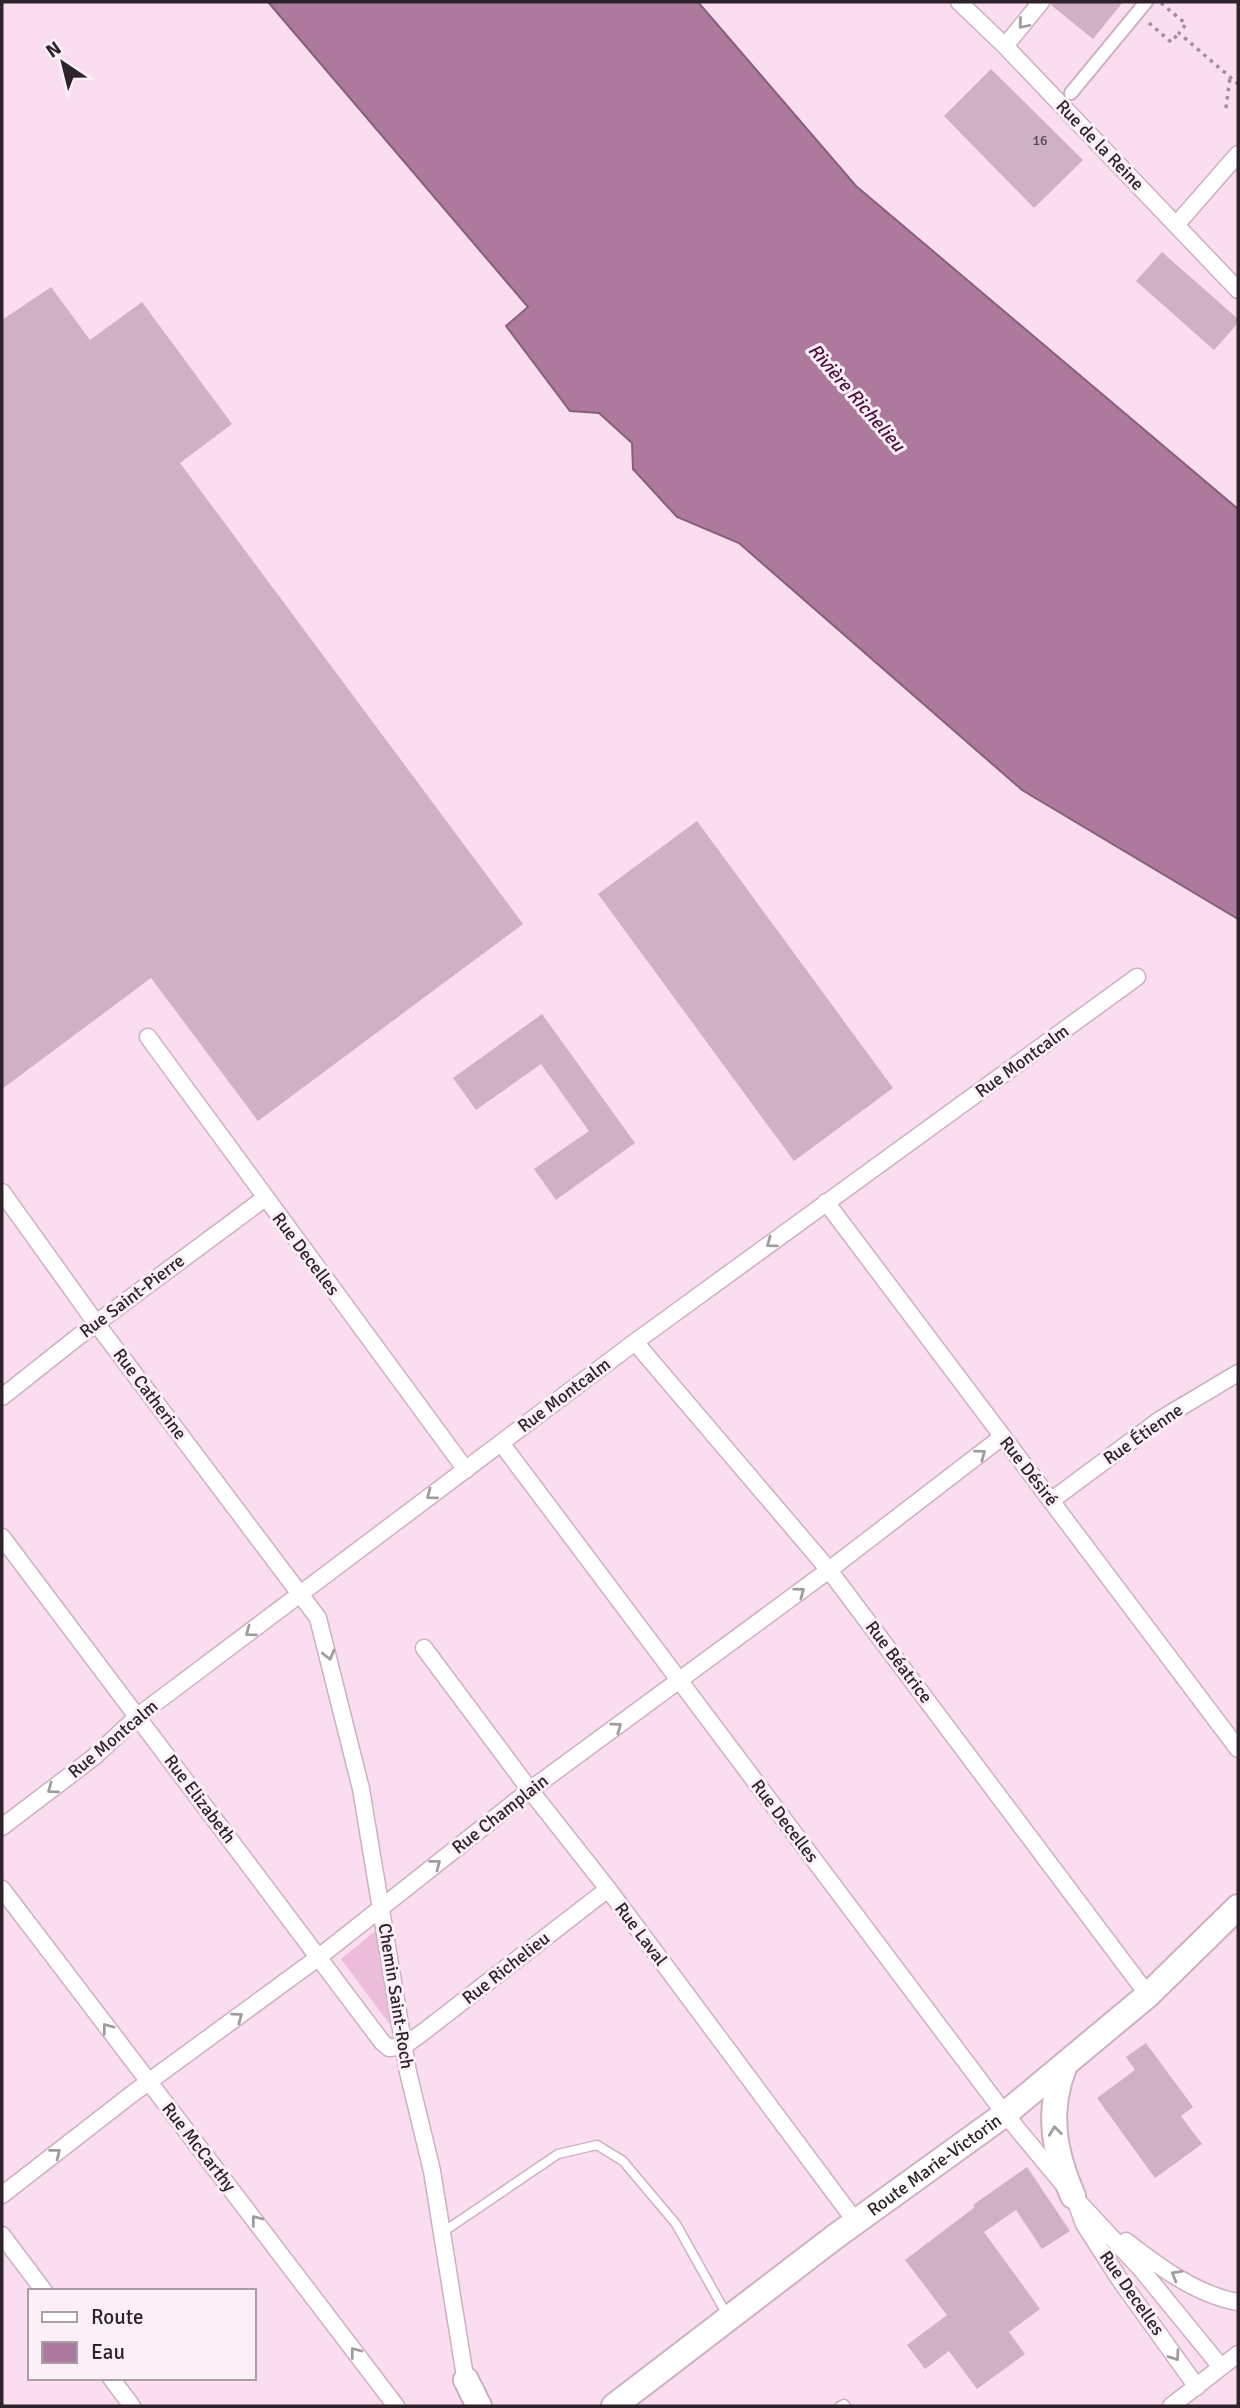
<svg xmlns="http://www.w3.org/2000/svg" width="1240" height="2408" font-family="Signika,sans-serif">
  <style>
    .green { fill: #ecbddb }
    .water { fill: #ad799c; stroke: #875f7a; stroke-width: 2 }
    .building { fill: #ceb1c3 }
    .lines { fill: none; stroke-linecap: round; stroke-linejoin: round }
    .service-casing { stroke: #cdb0c2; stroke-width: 11 }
    .pedestrian-casing { stroke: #cdb0c2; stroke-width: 16 }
    .minor-casing { stroke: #cdb0c2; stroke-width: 19 }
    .primary-casing { stroke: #cdb0c2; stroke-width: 28 }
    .path { stroke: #a38d9b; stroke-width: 3.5; stroke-dasharray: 3.5 5; stroke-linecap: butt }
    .service { stroke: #fff; stroke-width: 8 }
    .pedestrian { stroke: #fff; stroke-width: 12 }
    .minor { stroke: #fff; stroke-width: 16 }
    .primary { stroke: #fff; stroke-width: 24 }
    .oneway { stroke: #a19c9f }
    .labels { text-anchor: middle; stroke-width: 6; stroke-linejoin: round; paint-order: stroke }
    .number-label { font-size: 14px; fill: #564650 }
    .street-label { font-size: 18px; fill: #2e232a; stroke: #fcf0f7 }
    .water-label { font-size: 19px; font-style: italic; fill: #4e0f3f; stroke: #fcf0f7 }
  </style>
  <rect width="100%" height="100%" fill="#faddef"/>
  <path class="green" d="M378 1929 394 2030 341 1959Z"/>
  <path class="water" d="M268 2H698L856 186 1238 509V919L1022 790 739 543 677 517 633 469 632 443 599 413 570 411 506 326 528 307Z"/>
  <path class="building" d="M1051 2H1123L1093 39 1051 5Z
    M991 69 1083 160 1034 208 944 116Z
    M1162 252 1238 319V323L1214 350 1136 281Z
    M51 287 90 340 142 302 232 424 180 463 523 924 258 1121 151 978 2 1089V320Z
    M697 821 893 1088 794 1161 598 894Z
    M542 1014 635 1143 556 1200 534 1169 589 1131 541 1064 476 1110 453 1078Z
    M1146 2043 1193 2107 1181 2116 1202 2144 1155 2178 1097 2098 1135 2070 1126 2057Z
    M1027 2167 1070 2231 1042 2249 1016 2210 984 2232 1040 2309 1009 2332 1025 2354 977 2389 949 2351 925 2369 907 2345 947 2315 905 2260 975 2207 973 2205Z"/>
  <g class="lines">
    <g class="service-casing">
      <path id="service" d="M443 2232 558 2154 597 2145 623 2161 676 2224 727 2315
        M840 2406 844 2404 846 2406"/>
    </g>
    <g class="pedestrian-casing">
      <path id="pedestrian" d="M1071 93 1146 2"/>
    </g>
    <g class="minor-casing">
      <path id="minor" d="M959 2 1005 46 1238 290
        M1005 46 1041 2
        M1176 225 1238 154
        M148 1037 466 1470
        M2 1192 96 1323 318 1618 361 1789 408 2072 432 2171 467 2389
        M826 1202 1238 1749
        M635 1342 829 1570 1148 1995
        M2 1397 79 1336 265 1198
        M501 1443 1005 2114 1073 2196 1141 2269 1221 2367
        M1052 1500 1161 1419 1238 1373
        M2 1537 382 2042 389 2048 404 2046 422 2033 608 1889
        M424 1648 530 1790 608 1889 856 2222
        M2 1827 94 1757 138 1716 635 1342 1137 977
        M2 1889 396 2406
        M2 2195 132 2094 319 1957 530 1790 829 1570 1002 1437
        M1077 2205 1084 2224 1120 2280 1197 2387
        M2 2235 44 2291
        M1126 2241C1158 2266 1197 2295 1238 2302
        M111 2378 132 2406
        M1171 2406 1238 2354"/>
    </g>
    <g class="primary-casing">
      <g id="primary">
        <path d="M1065 2065C1046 2111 1054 2152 1073 2196"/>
        <path d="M466 2380 479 2406"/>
        <path id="s1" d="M614 2406 836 2236 1005 2114 1148 1995 1238 1907"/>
      </g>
    </g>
    <path class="path" d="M1161 3 1186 24 1179 33 1238 84
      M1149 23 1171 42 1179 33
      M1226 108 1230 77"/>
    <use href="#service" class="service"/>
    <use href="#pedestrian" class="pedestrian"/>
    <use href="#minor" class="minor"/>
    <use href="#primary" class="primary"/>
  </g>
  <defs><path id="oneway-chevron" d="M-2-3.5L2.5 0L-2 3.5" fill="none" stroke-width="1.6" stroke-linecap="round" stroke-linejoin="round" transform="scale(1.75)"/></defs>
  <g class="oneway">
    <use href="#oneway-chevron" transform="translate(1023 24) rotate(130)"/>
    <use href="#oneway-chevron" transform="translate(771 1243) rotate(144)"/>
    <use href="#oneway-chevron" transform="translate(981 1454) rotate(-37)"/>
    <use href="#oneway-chevron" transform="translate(431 1495) rotate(143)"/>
    <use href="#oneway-chevron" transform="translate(800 1592) rotate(-36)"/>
    <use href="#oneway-chevron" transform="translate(250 1632) rotate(143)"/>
    <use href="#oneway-chevron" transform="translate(329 1655) rotate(76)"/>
    <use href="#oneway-chevron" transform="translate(617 1727) rotate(-36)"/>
    <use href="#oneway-chevron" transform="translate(52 1789) rotate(143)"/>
    <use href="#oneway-chevron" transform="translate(436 1864) rotate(-38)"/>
    <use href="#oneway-chevron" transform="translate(238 2017) rotate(-36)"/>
    <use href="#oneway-chevron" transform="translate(107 2028) rotate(-127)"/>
    <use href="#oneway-chevron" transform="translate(1055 2131) rotate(-97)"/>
    <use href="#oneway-chevron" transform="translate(56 2153) rotate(-38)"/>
    <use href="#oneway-chevron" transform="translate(256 2220) rotate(-128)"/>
    <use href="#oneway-chevron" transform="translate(1176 2275) rotate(-150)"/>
    <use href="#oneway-chevron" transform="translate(355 2352) rotate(-127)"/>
    <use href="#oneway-chevron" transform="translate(1175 2356) rotate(55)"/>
  </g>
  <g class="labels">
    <g class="number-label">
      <text x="1040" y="145">16</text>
    </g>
    <g class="street-label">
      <text transform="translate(1100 145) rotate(46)" y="6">Rue de la Reine</text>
      <text transform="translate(1022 1061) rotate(-36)" y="6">Rue Montcalm</text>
      <text transform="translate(306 1254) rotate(53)" y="6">Rue Decelles</text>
      <text transform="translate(132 1296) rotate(-37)" y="6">Rue Saint-Pierre</text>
      <text transform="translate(150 1394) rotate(53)" y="6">Rue Catherine</text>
      <text transform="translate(564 1395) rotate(-37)" y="6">Rue Montcalm</text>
      <text transform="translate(1143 1434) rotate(-35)" y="6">Rue Étienne</text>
      <text transform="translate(1029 1471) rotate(52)" y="6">Rue Désiré</text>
      <text transform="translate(899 1662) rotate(53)" y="6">Rue Béatrice</text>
      <text transform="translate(113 1739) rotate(-40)" y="6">Rue Montcalm</text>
      <text transform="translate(200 1799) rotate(53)" y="6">Rue Elizabeth</text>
      <text transform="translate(500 1814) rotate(-38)" y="6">Rue Champlain</text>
      <text transform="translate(785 1821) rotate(53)" y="6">Rue Decelles</text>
      <text transform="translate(641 1934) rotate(53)" y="6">Rue Laval</text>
      <text transform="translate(506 1968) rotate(-38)" y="6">Rue Richelieu</text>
      <text transform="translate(396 1996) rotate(81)" y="6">Chemin Saint-Roch</text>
      <text transform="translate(199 2147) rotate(52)" y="6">Rue McCarthy</text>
      <text dy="6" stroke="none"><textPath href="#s1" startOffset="401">Route Marie-Victorin</textPath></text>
      <text transform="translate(1132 2293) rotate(55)" y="6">Rue Decelles</text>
    </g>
    <g class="water-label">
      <text transform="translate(857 397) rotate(49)" y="7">Rivière Richelieu</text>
    </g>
  </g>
  <rect width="1240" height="2408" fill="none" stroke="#2e232a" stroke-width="7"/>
  <rect x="28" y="2289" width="228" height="91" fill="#fcf0f7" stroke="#aa9ea5" stroke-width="2"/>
  <rect x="42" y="2312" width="35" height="10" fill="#ffffff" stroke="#aa9ea5" stroke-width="2"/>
  <text x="91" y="2324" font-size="21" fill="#2e232a">Route</text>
  <rect x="42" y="2342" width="35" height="21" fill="#ad799c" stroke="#aa9ea5" stroke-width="2"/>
  <text x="91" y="2359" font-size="21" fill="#2e232a">Eau</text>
  <g transform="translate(63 63) rotate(325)" stroke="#fcf0f7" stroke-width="5" paint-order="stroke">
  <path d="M0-5L12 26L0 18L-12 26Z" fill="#2e232a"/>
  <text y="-10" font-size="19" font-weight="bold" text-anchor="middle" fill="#2e232a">N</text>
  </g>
</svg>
